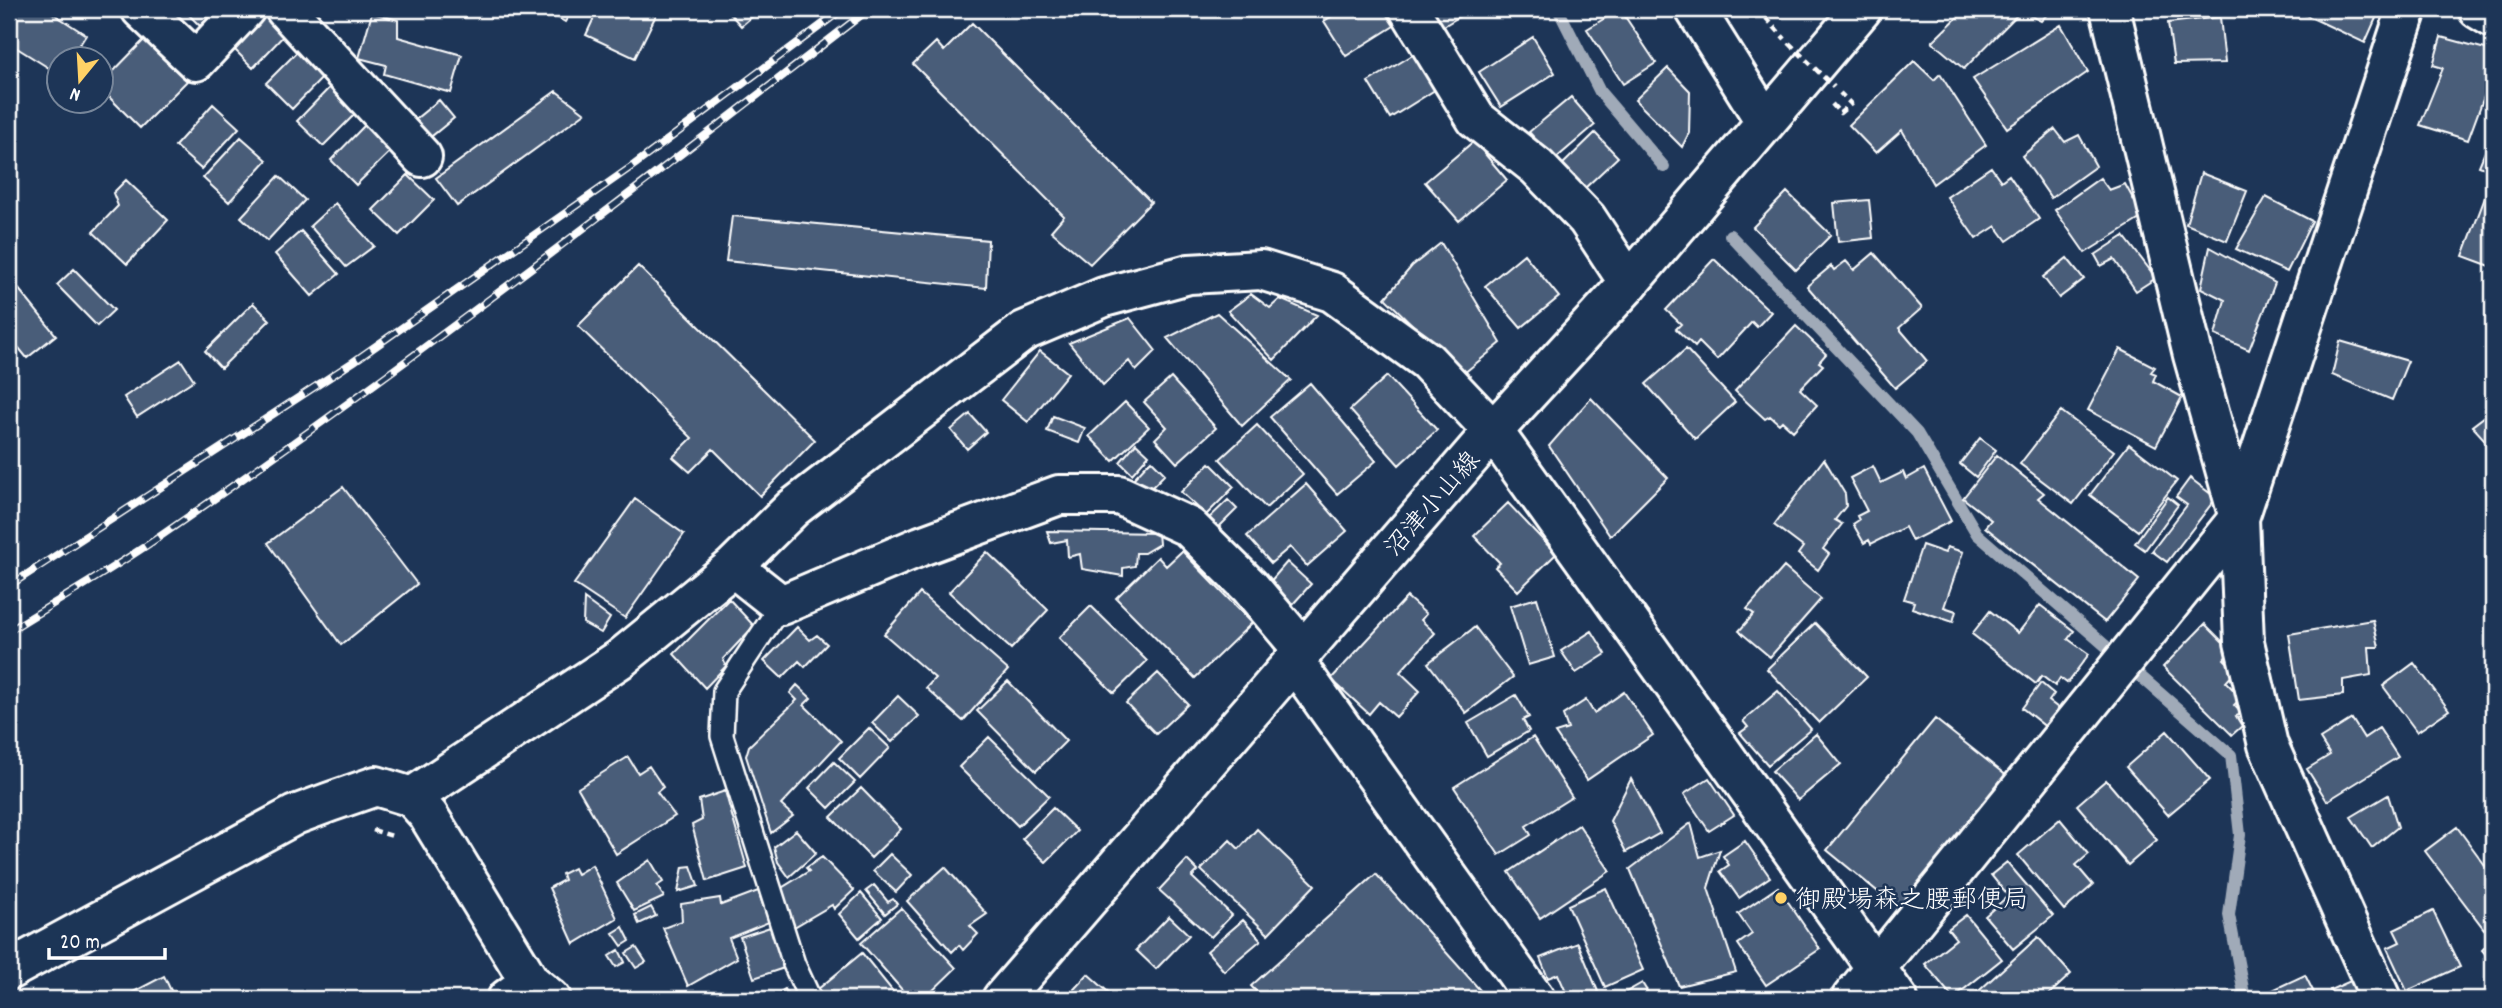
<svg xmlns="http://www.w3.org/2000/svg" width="2502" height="1008" font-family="Dekko,'Klee One',sans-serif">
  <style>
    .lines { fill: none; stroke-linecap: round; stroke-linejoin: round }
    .stream { stroke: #a0aab8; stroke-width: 12 }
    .building { fill: #4a5d79; stroke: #fff; stroke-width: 2 }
    .service-casing { stroke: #fff; stroke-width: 26 }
    .minor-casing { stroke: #fff; stroke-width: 44 }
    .tertiary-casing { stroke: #fff; stroke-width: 44 }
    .secondary-casing { stroke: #fff; stroke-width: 44 }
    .path { stroke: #fff; stroke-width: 4.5; stroke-dasharray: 7 5; stroke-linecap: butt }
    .service { stroke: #1d3557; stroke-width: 21 }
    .minor { stroke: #1d3557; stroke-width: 38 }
    .tertiary { stroke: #1d3557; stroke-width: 38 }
    .secondary { stroke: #1d3557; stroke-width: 38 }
    .rail-casing { stroke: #fff; stroke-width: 8 }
    .rail { stroke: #1d3557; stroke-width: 5; stroke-dasharray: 16; stroke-linecap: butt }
    .path-bridge { stroke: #fff; stroke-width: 4.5; stroke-dasharray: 7 5; stroke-linecap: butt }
    .poi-dot { fill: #ffd166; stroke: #1d3557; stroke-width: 2.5 }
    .labels { text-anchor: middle; stroke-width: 5; stroke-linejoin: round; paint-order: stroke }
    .street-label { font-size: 26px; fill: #fff; stroke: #1d3557 }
    .poi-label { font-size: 26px; fill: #fff; stroke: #1d3557; text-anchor: start }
  </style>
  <rect width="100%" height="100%" fill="#1d3557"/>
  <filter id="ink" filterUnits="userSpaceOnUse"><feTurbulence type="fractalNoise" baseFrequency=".0143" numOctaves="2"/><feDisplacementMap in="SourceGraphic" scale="14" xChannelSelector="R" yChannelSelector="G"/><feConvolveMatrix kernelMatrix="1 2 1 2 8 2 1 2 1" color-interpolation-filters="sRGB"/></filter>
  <g filter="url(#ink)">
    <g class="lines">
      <path class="stream" d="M1558 9 1600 92 1664 167
        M1730 235 1917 433 1977 534 2231 755 2240 835 2229 915 2245 999"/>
    </g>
    <path class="building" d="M9 9H46L86 35 70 60H60V75L9 43Z
      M183 9H218L200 26Z
      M263 9 287 32 253 68 227 42Z
      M543 9H573L565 22Z
      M598 9H659L635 58 586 35Z
      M726 9H761L741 26Z
      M1344 9H1383L1394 26 1346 56 1324 21Z
      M1430 9H1472L1442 27Z
      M1620 9 1656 63 1623 84 1587 29Z
      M1966 9H2052L2041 21 2021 11 1964 69 1932 42Z
      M2293 9H2380L2365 43Z
      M372 13 398 20V37L462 55 451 93 384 74 386 65 359 58Z
      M2220 17 2225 63 2174 64 2168 23Z
      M972 23 1151 202 1090 264 1051 231 1064 216 913 64 936 42 944 51Z
      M2061 25 2088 72 2007 128 1973 79Z
      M1533 37 1555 73 1501 107 1479 72Z
      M2441 37 2493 51V72L2468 140 2420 125 2443 68 2433 65Z
      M144 40 187 81 140 128 102 90V83Z
      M301 48 326 74 292 109 266 83Z
      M1416 53 1438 88 1390 118 1368 82Z
      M1914 61 1934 80 1940 74 1986 145 1933 184 1902 130 1876 153 1849 125Z
      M1668 68 1690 91 1689 133 1682 147 1635 100Z
      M332 85 358 111 323 146 297 121Z
      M556 91 585 113 457 206 436 178Z
      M1571 97 1595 125 1554 160 1529 132Z
      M439 100 454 118 427 140 412 122Z
      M213 104 239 128 201 169 175 146Z
      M365 125 391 151 356 185 331 160Z
      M2055 129 2065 142 2079 135 2096 166 2051 198 2022 156Z
      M1595 133 1618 157 1585 188 1562 165Z
      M241 137 267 160 229 202 203 178Z
      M2491 137 2493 138V171L2479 166Z
      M1474 141 1507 180 1459 221 1425 182Z
      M1991 167 2001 181 2009 175 2039 219 2007 241 1996 226 1976 239 1947 197Z
      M2201 173 2247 191 2227 241 2186 224Z
      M408 175 434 200 399 235 373 210Z
      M279 176 305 200 267 241 241 217Z
      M2100 178 2109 190 2125 184 2143 217 2085 253 2055 210Z
      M126 180 168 220 127 264 93 232 118 206 113 193Z
      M1787 192 1831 235 1796 270 1753 227Z
      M2486 195 2493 197V267L2463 256Z
      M2266 197 2312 221 2287 272 2236 249Z
      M1869 200 1873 238 1838 242 1834 203Z
      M335 203 374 246 346 267 310 226Z
      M732 216 988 240 986 288 726 261Z
      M301 231 339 274 312 296 275 254Z
      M2124 236 2156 278 2136 291 2114 259 2101 266 2095 255Z
      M1441 243 1501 343 1463 374 1385 298 1412 266Z
      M2210 247 2275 283 2249 350 2215 335 2225 300 2201 288Z
      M1874 253 1922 308 1899 328 1927 361 1895 388 1807 286 1831 266 1834 270 1846 261 1854 270Z
      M1524 254 1559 297 1521 328 1485 286Z
      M2067 258 2084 279 2059 298 2043 277Z
      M1714 259 1771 312 1757 327 1752 322 1717 360 1699 342 1695 347 1676 329 1681 324 1666 310Z
      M638 266 815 440 760 496 713 449 690 472 673 457 692 438 578 326Z
      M74 269 114 310 97 326 57 285Z
      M9 277 56 335 27 358 9 336Z
      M1251 294 1270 308 1280 299 1317 315 1274 360 1228 311Z
      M253 303 270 320 221 368 205 351Z
      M1217 313 1291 380 1242 426 1167 338Z
      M1130 318 1156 351 1136 371 1129 361 1103 385 1069 343Z
      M1796 326 1826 354 1819 362 1823 365 1800 389 1817 405 1793 431 1782 421 1779 424 1770 416 1765 419 1735 391Z
      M2340 341 2408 361 2392 400 2332 375Z
      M1686 349 1735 402 1695 439 1646 384Z
      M2120 349 2155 367 2151 372 2156 374 2153 381 2182 397 2156 446 2088 410Z
      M1040 351 1068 373 1028 422 1001 400Z
      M181 360 194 380 137 417 124 397Z
      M1387 376 1437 430 1399 465 1350 410Z
      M1171 378 1216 428 1177 463 1155 439 1167 427 1144 402Z
      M1310 383 1376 461 1337 494 1270 417Z
      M1591 398 1668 478 1610 536 1549 446Z
      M1125 402 1149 427 1113 461 1089 436Z
      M2493 410V449L2472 426Z
      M2061 411 2114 451 2073 504 2020 464Z
      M970 414 986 432 967 449 951 430Z
      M1053 416 1085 428 1079 443 1047 431Z
      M1257 425 1303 474 1266 508 1220 459Z
      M1980 438 1996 450 1976 477 1960 464Z
      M1136 443 1149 455 1132 474 1120 462Z
      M2129 444 2177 481 2138 531 2090 495Z
      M1997 455 2044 493 2038 498 2139 580 2105 622 1985 527 1991 520 1963 498Z
      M1824 459 1845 494 1846 506 1835 520 1842 524 1823 549 1829 554 1818 570 1798 554 1803 547 1774 525Z
      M1151 460 1165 474 1147 492 1133 479Z
      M1210 463 1234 487 1206 515 1181 492Z
      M1873 466 1881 483 1903 472 1906 479 1924 469 1951 521 1912 541 1905 527 1871 544 1869 540 1864 543 1853 524 1859 520 1857 516 1867 511 1850 478Z
      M2190 478 2216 498 2167 562 2152 551 2187 505 2176 497Z
      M1306 484 1347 531 1307 566 1290 547 1271 563 1247 536Z
      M343 487 417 584 341 645 268 543Z
      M2168 497 2178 505 2145 550 2135 543Z
      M635 499 684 534 625 618 574 584Z
      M1228 500 1237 509 1215 531 1206 521Z
      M1508 503 1556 554 1518 591 1495 567 1500 563 1474 536Z
      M1047 531 1158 533 1159 544 1144 553H1136L1135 566 1123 568V576L1082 569 1080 554 1068 557 1067 540 1051 543Z
      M1922 545 1945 553 1947 547 1963 552 1944 607 1956 611 1953 622 1912 608 1914 602 1904 599Z
      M1182 551 1252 623 1195 678 1116 598 1158 557 1166 566Z
      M987 552 1048 610 1011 649 949 592Z
      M1287 562 1311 584 1293 604 1269 583Z
      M1784 567 1821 599 1770 657 1739 631 1754 614 1747 609Z
      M920 593 1008 670 963 721 926 688 935 678 884 634Z
      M1407 597 1426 614 1421 620 1435 633 1400 672 1420 691 1396 717 1379 702 1369 714 1331 679Z
      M1537 598 1555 657 1528 665 1510 606Z
      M584 599 610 618 601 633 583 623Z
      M729 599 754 626 723 659 726 666 705 688 674 654Z
      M2040 605 2074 631 2068 639 2089 654 2067 683 2060 678 2055 686 2042 676 2036 684 1972 634 1990 611 2018 633Z
      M1091 606 1147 661 1114 693 1059 638Z
      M2373 620 2379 647H2369L2371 675 2343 680V695L2299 700 2289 634Z
      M1815 623 1867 677 1819 723 1767 669Z
      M2205 624 2231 650 2224 659 2236 671 2226 682 2241 698 2234 705 2242 714 2236 716 2242 726 2232 735 2163 667Z
      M797 627 810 640 817 635 827 644 805 667 799 661 782 678 764 661Z
      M1475 627 1513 677 1466 713 1428 663Z
      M1592 631 1606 654 1576 673 1561 651Z
      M2414 663 2449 710 2417 732 2383 686Z
      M1158 673 1188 704 1156 734 1126 703Z
      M1008 681 1066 741 1036 771 977 711Z
      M2041 683 2054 694 2049 701 2066 714 2052 732 2022 708Z
      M797 685 811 698 804 705 841 741 781 805 793 816 771 833 746 756 749 746 797 700 790 693Z
      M1778 691 1811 729 1768 765 1740 733 1748 727 1743 721Z
      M1624 692 1653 735 1587 780 1555 733 1568 729 1563 715 1586 700 1594 713Z
      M1516 695 1529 717 1523 720 1529 731 1487 756 1468 723Z
      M898 696 919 716 892 742 872 723Z
      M1935 719 2008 777 1899 909 1827 850Z
      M2352 719 2364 738 2379 728 2398 757 2327 801 2307 769 2330 755 2320 739Z
      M869 728 890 748 860 779 839 758Z
      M2167 731 2210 780 2168 815 2126 767Z
      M1816 734 1841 764 1798 800 1772 771Z
      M989 737 1049 796 1018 826 959 767Z
      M1533 737 1572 797 1526 826 1531 835 1499 855 1454 787Z
      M628 757 638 773 649 766 663 787 657 792 675 816 616 854 578 788Z
      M834 762 855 782 829 808 809 788Z
      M1709 778 1734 815 1709 831 1684 794Z
      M1631 779 1660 833 1626 852 1610 821Z
      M2106 780 2157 840 2128 865 2077 805Z
      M861 788 901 829 871 858 831 817Z
      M725 791 747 868 707 881 692 825 702 820 699 800Z
      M2388 795 2398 827 2372 848 2351 817Z
      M1053 808 1077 831 1046 862 1022 839Z
      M2060 819 2089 854 2076 865 2093 885 2064 910 2018 855Z
      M1691 823 1700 857 1720 850 1708 888 1736 972 1679 986 1630 869Z
      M1579 825 1610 871 1540 918 1509 872Z
      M2457 827 2493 876V922L2484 929 2425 851Z
      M1257 829 1315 885 1268 934 1201 870 1230 840 1239 849Z
      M796 830 816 853 789 877 778 862 774 847Z
      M1745 841 1770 877 1739 898 1720 871 1729 865 1723 856Z
      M890 854 912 875 896 892 873 871Z
      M822 857 854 890 834 909 832 905 794 927 780 889 809 871 806 868Z
      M650 860 663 882 657 886 664 897 634 911 617 883Z
      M1187 860 1198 871 1192 877 1232 915 1211 937 1159 890Z
      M2007 862 2053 916 2013 949 1985 916 2008 896 1991 875Z
      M592 865 617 918 574 944 549 888 564 880 562 874 574 868 577 874Z
      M691 866 698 886 678 892 683 867Z
      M945 867 987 914 970 926 978 934 963 950 959 945 952 952 907 901Z
      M1376 874 1488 999H1263L1251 986Z
      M874 885 888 902 893 899 897 904 885 914 866 891Z
      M1778 887 1820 949 1766 985 1738 944 1752 934 1738 914Z
      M1606 888 1643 970 1605 987 1568 905Z
      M758 891 769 922 729 938 737 958 688 986 663 928 682 921 681 904 720 898 721 905Z
      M861 893 882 918 859 938 839 914Z
      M651 907 656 916 639 924 635 915Z
      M901 908 956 968 924 999H910L861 943Z
      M2433 911 2460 967 2407 991 2387 948 2400 942 2394 930Z
      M1966 915 2002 959 1953 998 1925 964 1956 939 1948 929Z
      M1169 916 1189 935 1156 969 1136 950Z
      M1243 920 1261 940 1224 971 1207 951Z
      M623 927 630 941 622 946 613 933Z
      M770 927 784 968 754 978 740 937Z
      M2038 937 2071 974 2044 999H1970Z
      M2493 939V963L2482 950Z
      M1578 943 1599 994 1586 999H1569L1558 974 1548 978 1540 958Z
      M636 947 646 962 636 968 626 953Z
      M619 950 625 962 616 967 609 956Z
      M862 953 899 999H824L817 990Z
      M1088 974 1116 999H1065Z
      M2305 975 2317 999H2266L2264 994Z
      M164 976 175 999H120Z
      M2355 979 2364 999H2334L2330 990Z
      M1642 983 1652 999H1614Z
      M785 989 790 999H768Z"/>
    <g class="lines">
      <g class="service-casing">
        <path id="service" d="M781 605 724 691 722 736 794 964 810 999"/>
      </g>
      <g class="minor-casing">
        <path id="minor" d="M141 9 196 61 245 9
          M285 9 422 157
          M1409 9 1476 119 1537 167 1587 219 1629 283
          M2110 9 2193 355 2239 518 2244 642 2268 745 2381 999
          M2478 9 2493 18
          M733 567 781 605 921 546 1059 495H1119L1189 527 1250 587 1303 650
          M1294 661 1535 999
          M412 797 620 659 733 567 793 508 1024 331 1104 297 1189 274 1261 270 1332 292 1427 361 1493 431 1898 999
          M507 999 530 982
          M1851 999 2239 518 2407 9"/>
      </g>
      <g class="tertiary-casing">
        <path id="tertiary" d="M1695 9 1765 121
          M9 970 295 815 330 802 376 786 412 797 428 815 530 982 551 999"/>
      </g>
      <g class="secondary-casing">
        <path id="secondary" d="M1002 999 1493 431 1629 283 1862 9"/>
      </g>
      <path class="path" d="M1758 9 1785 39
        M1832 104 1840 113 1851 104 1840 93
        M373 830 392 836"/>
      <use href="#service" class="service"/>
      <use href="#minor" class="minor"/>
      <use href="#tertiary" class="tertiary"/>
      <use href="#secondary" class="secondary"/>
      <g class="rail-casing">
        <path id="rail" d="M9 586 353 362 634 165 843 9
          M9 631C60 599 113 569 162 535 404 368 637 189 869 9"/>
      </g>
      <use href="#rail" class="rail"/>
      <path class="path-bridge" d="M1789 43 1834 87"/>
    </g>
  </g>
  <circle class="poi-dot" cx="1781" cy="898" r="7"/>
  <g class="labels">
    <g class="street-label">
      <text transform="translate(1431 503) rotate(-49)" y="9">沼津小山線</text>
    </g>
    <g class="poi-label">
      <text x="1795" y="907">御殿場森之腰郵便局</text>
    </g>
  </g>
  <rect width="2502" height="1008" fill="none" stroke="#1d3557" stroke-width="35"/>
  <rect x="18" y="18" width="2467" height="973" fill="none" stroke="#fff" stroke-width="2.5" filter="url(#ink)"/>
  <g transform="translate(80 80) rotate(198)"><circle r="33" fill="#1d3557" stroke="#77869a" stroke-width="2"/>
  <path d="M0-5L12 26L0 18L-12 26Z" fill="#ffd166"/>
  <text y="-10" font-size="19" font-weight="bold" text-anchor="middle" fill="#ffffff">N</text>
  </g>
  <path d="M49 948v10h116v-10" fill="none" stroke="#ffffff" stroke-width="3.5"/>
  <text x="60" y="948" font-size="21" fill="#ffffff" stroke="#1d3557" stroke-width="5" paint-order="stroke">20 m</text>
</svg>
